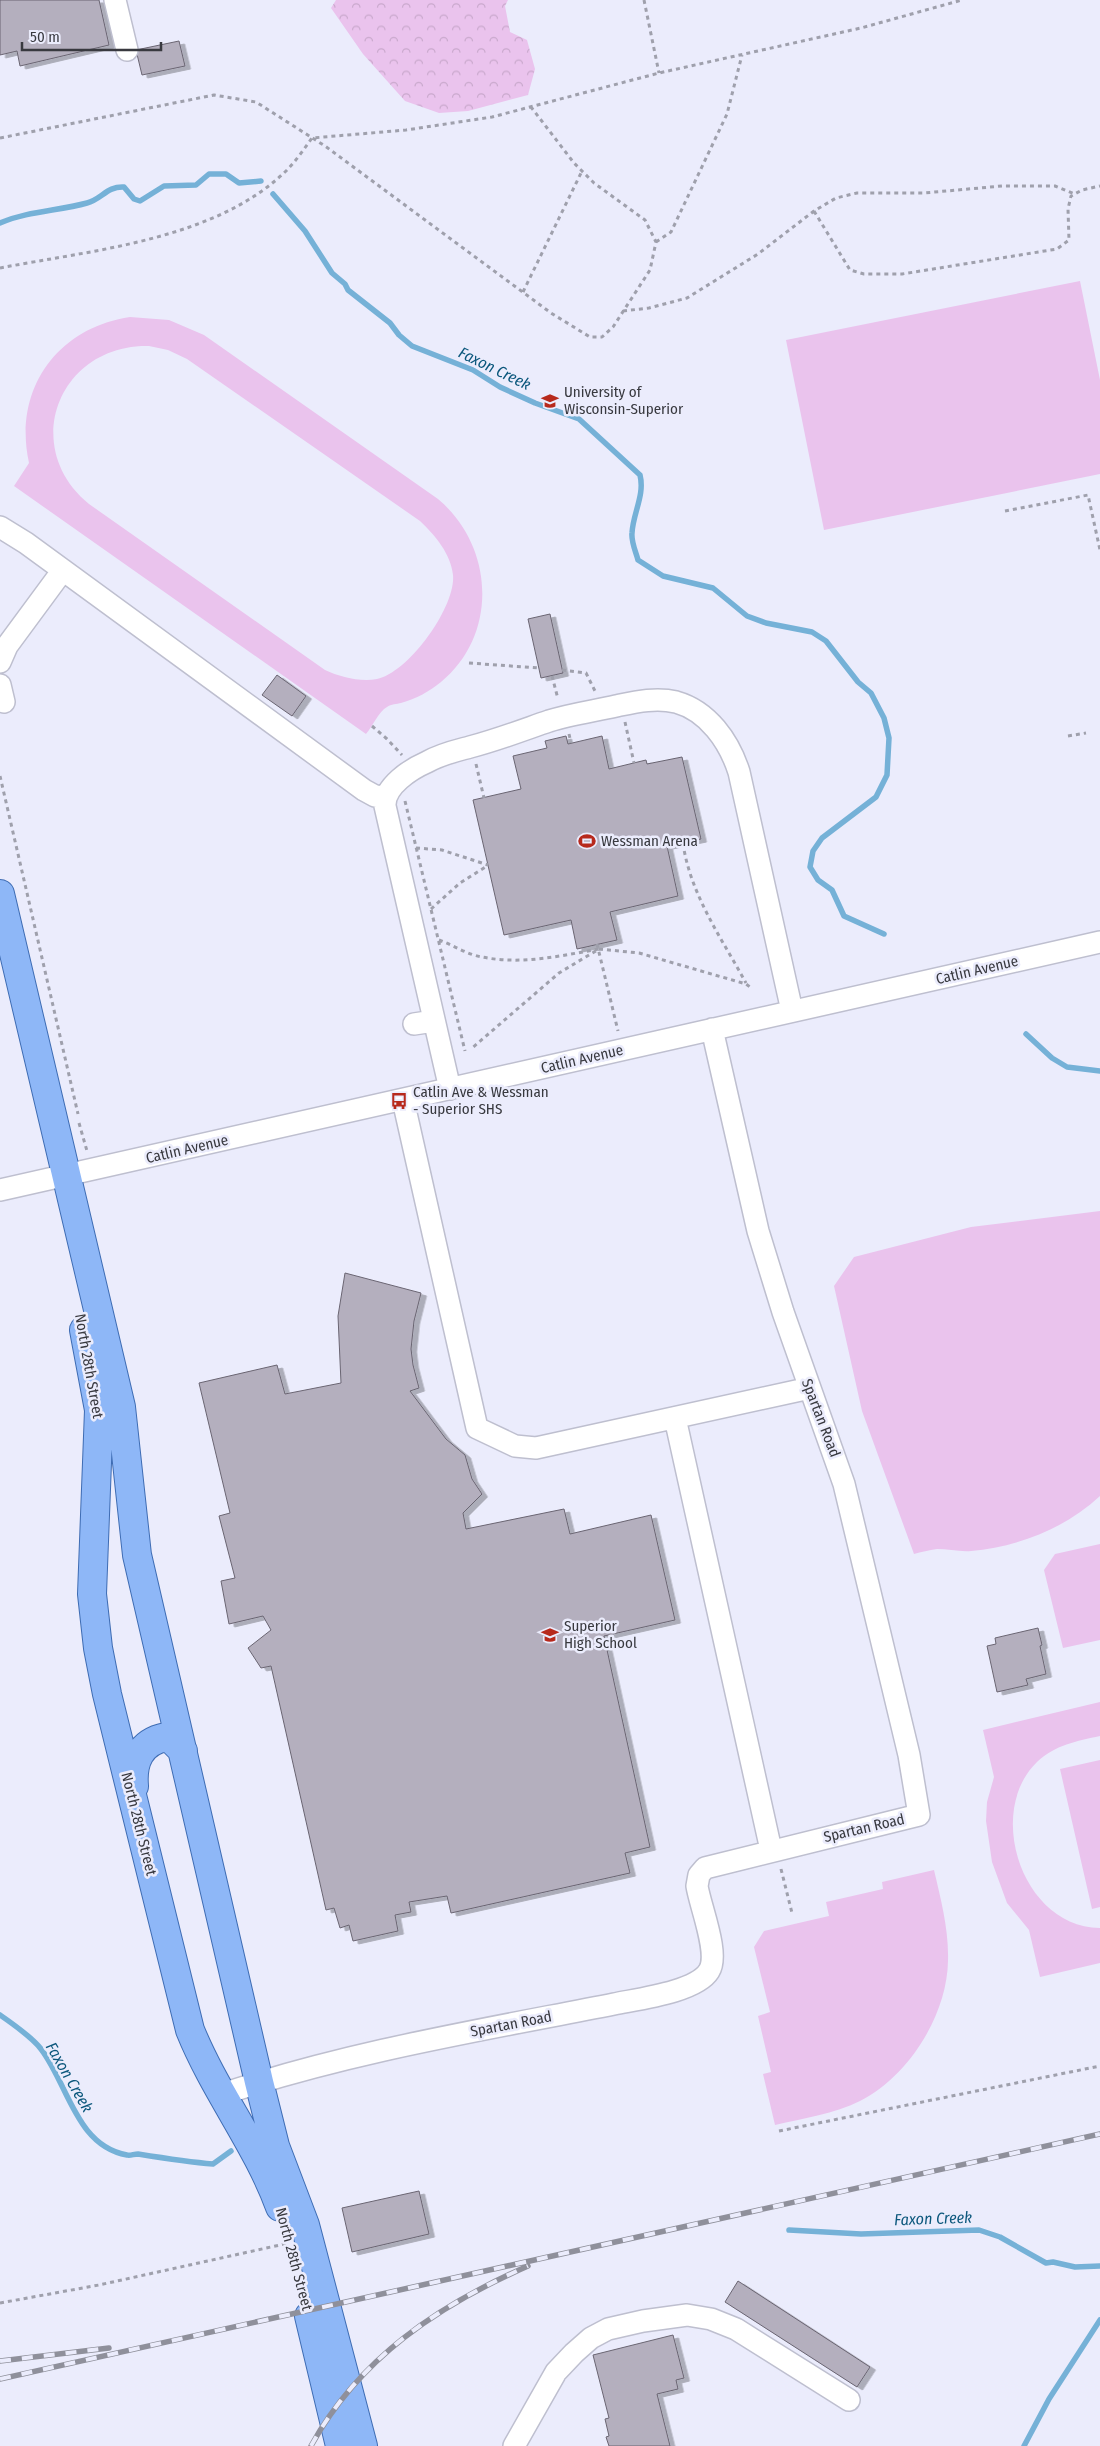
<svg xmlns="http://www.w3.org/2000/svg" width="1100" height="2446" font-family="'Fira Sans Condensed',sans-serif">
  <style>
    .green { fill: #eac3ed; fill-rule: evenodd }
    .forest { fill: url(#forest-crowns) }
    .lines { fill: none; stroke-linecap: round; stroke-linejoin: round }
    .stream { stroke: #75b1d7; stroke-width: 5.5 }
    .building { fill: #b4afbe; stroke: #6a6572; filter: url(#shadow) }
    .minor-casing { stroke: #bebfcf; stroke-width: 24 }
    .major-casing { stroke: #3e6cb3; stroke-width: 30 }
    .path { stroke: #9fa0ac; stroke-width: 3; stroke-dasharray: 4 4; stroke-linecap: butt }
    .minor { stroke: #fff; stroke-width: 21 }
    .major { stroke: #8eb7f7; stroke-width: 28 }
    .rail-casing { stroke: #8f909b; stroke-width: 5.5 }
    .rail { stroke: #ebecfc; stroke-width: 4; stroke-dasharray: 11; stroke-linecap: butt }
    .labels { text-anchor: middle; stroke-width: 5; stroke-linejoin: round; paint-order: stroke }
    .poi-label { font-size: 15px; fill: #38393f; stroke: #ebecfc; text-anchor: start }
    .street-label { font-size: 15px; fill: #38393f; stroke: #ebecfc }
    .water-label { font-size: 16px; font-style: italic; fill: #0b577c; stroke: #ebecfc }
  </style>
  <defs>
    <pattern id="forest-crowns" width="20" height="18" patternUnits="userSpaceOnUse" patternTransform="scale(1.25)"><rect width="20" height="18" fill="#eac3ed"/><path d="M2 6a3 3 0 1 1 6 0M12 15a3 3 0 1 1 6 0" fill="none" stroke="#c9a8cc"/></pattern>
    <filter id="shadow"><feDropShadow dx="5.5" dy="3" stdDeviation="0" flood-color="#0004"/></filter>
  </defs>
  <rect width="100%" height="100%" fill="#ebecfc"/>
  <path class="green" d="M1080 281 1100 380V474L824 530 786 340Z
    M130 317 169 320 204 335 438 499C494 546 499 634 441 682 430 691 416 699 401 703 397 704 391 704 387 707 379 711 372 727 366 734L14 486 29 463C13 391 56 328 130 317ZM149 346 168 350 187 359 420 521C435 535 451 554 453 575 456 607 408 673 377 679 360 682 340 677 325 670L89 504C19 447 59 344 149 346Z
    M1100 1211V1496C1066 1528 1018 1547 971 1551 960 1552 948 1549 937 1549 929 1550 921 1552 914 1554L862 1411 834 1286 854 1257 971 1227Z
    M1100 1544V1640L1063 1648 1044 1570 1055 1554Z
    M1100 1702V1736C1077 1741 1055 1745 1037 1762 985 1812 1022 1927 1100 1928V1963L1040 1977 1029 1930 1007 1903 992 1862 986 1821 987 1802 994 1777 983 1730Z
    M1100 1760V1907L1092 1909 1060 1769Z
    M934 1870C941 1900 949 1930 948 1961 947 2015 909 2076 860 2101 834 2114 804 2118 775 2125L763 2074 771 2072 758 2016 770 2012 754 1947 764 1931 829 1916 826 1902 883 1889 882 1882Z"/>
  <path class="forest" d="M336 0H508L505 6 510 32 527 40 535 69 528 95 468 111 439 113 405 101 363 54 331 8Z"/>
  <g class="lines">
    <path class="stream" d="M273 194 305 231 332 273 345 284 348 290 390 323 399 335 412 346 473 370 500 387 535 403 579 419 640 475C645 495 633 513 632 533 631 542 636 552 638 560L663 576 713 588 747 616 766 623 812 632 826 641 858 682 871 693 884 718 889 738 887 775 876 797 822 838 813 851 810 867 818 880 832 890 844 916 884 934
      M0 223C28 211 58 211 87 203 102 199 107 186 124 187L134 199 140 201 164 186 196 185 209 174H226L239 183 261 181
      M1026 1034 1052 1058 1067 1067 1100 1071
      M0 2015C13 2024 32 2037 41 2049 68 2084 76 2146 127 2155 130 2156 134 2154 138 2154 163 2158 188 2162 213 2164L231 2151
      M789 2230 861 2234 979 2230 1000 2237 1046 2263 1053 2262 1075 2267 1100 2266
      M1024 2446 1049 2399 1100 2320"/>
  </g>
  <path class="building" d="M0 0H99L109 45 20 66 17 51 0 55Z
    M179 41 185 66 142 75 136 50Z
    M550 614 563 673 541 678 528 619Z
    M277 675 306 696 292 716 262 695Z
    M566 736 568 744 602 736 609 769 646 760 647 764 682 757 701 839 667 846 678 896 610 912 617 940 577 949 571 920 504 935 473 800 521 789 513 756 547 748 545 741Z
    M345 1273 421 1293 414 1321 411 1349 413 1365 419 1388 410 1391 446 1439 465 1455 472 1479 482 1494 463 1513 466 1529 564 1509 570 1534 651 1515 675 1620 604 1636 650 1847 625 1853 630 1873 451 1913 447 1896 409 1902 411 1912 395 1915 398 1931 353 1941 349 1925 340 1928 334 1908 326 1910 271 1666 261 1668 248 1648 271 1630 263 1616 229 1624 221 1581 235 1578 219 1516 230 1513 199 1383 277 1365 285 1394 341 1383 338 1316Z
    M1038 1628 1042 1645 1040 1646 1046 1674 1026 1679 1028 1685 997 1692 987 1646 996 1644 995 1638Z
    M419 2191 429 2234 352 2252 342 2208Z
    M738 2281 870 2367 857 2387 725 2302Z
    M673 2335 684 2378 676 2380 678 2389 657 2394 670 2446H609L606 2437 609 2436 605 2419 609 2418 593 2355Z"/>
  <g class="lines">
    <g class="minor-casing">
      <path id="minor" d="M115 0 127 50
        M0 527 26 543 364 790 375 796 386 797
        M0 662 7 646 63 570
        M0 685 4 702
        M414 1024 434 1021
        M450 1089 385 806C384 786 411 769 427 762 441 754 455 751 470 747 497 740 523 730 549 721 571 714 594 711 616 706 635 702 656 697 676 702 708 711 729 741 739 772L792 1011
        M403 1100 477 1428 515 1446 536 1448 810 1388
        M0 1190 1100 942
        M675 1418 771 1850
        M220 2095C348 2052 482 2030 614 2004 638 1999 696 1992 709 1971 720 1954 700 1906 697 1886L699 1875 705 1868 919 1815 909 1755 844 1484 783 1312 758 1231 712 1029
        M514 2446 556 2372 574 2353 591 2338 608 2329 643 2321 687 2315 711 2319 736 2329 849 2400"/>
    </g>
    <g class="major-casing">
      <path id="major" d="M0 894 121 1407 137 1555 259 2082 275 2146 305 2225 363 2446
        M84 1330 99 1410 92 1594 98 1648 107 1694 190 2030C215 2092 258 2146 280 2207
        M134 1786C132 1762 140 1742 166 1737L173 1741 183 1751
        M309 2316 340 2446"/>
    </g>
    <path class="path" d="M644 0 659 73
      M0 138 214 95 256 102 325 146 551 313 590 337H602L613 327 650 270 656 242 645 220 594 183 574 163 531 107
      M814 211 850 270 864 274H902L1057 249 1069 240 1068 209 1071 196 1082 190 1100 186
      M656 242 671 232 727 114 742 55
      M0 268C93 250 215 240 286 171 296 161 304 149 312 138L406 130 492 117 659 73 861 28 962 0
      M523 292 582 171
      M623 311 649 308 687 298 758 254 814 211 836 198 857 193H924L1002 186H1055L1075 194
      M1005 511 1088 495 1100 550
      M469 663 539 668
      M562 670 586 673 595 691
      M552 676 558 699
      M625 722 634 763
      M372 726 387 739 402 755
      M569 734 571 743
      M1068 736 1086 733
      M476 764 484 798
      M0 776 78 1114
      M405 801 465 1051
      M683 843C690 894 722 939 746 983
      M416 848 442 850 488 865
      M431 909 460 883 487 866
      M439 940C453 945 468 955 482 957 521 965 560 956 599 949L559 973 471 1049
      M597 944 618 1031
      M599 949 639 953 746 984 750 987
      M79 1123 87 1151
      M781 1869 792 1913
      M779 2131 1100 2066
      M0 2303 99 2285 289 2243"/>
    <use href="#minor" class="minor"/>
    <use href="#major" class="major"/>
    <g class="rail-casing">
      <path id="rail" d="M0 2361 109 2348
        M0 2379 1100 2134
        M311 2446C359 2358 439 2305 528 2266"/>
    </g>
    <use href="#rail" class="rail"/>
  </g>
  <defs>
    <g id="university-bare" transform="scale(1.35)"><path d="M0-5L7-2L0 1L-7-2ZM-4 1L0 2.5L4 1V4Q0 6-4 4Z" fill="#b7291c" stroke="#ebecfc" stroke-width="2.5" paint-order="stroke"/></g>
    <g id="stadium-bare" transform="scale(1.35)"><path d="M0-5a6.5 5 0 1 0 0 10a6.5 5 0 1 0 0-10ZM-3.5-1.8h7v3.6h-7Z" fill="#b7291c" stroke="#ebecfc" stroke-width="2.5" paint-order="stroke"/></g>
    <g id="bus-bare" transform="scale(1.35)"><path d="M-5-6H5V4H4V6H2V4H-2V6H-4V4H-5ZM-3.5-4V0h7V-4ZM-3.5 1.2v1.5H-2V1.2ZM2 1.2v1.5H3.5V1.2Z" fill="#b7291c" stroke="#ebecfc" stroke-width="2.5" paint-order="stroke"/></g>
    <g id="school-bare" transform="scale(1.35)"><path d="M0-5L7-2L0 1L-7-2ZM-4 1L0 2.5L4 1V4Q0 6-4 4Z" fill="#b7291c" stroke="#ebecfc" stroke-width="2.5" paint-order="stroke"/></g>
  </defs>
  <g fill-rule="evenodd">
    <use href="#university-bare" x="550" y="401"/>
    <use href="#stadium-bare" x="587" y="841"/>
    <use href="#bus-bare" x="399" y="1101"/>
    <use href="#school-bare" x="550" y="1635"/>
  </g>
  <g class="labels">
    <g class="poi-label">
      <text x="564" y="397">University of<tspan x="564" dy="17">Wisconsin-Superior</tspan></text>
      <text x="601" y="846">Wessman Arena</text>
      <text x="413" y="1097">Catlin Ave &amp; Wessman<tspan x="413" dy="17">- Superior SHS</tspan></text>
      <text x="564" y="1631">Superior<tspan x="564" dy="17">High School</tspan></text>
    </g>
    <g class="street-label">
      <text transform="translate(977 970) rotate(-13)" y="5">Catlin Avenue</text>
      <text transform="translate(582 1059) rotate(-13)" y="5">Catlin Avenue</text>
      <text transform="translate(187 1149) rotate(-13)" y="5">Catlin Avenue</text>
      <text transform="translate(89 1366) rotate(80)" y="5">North 28th Street</text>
      <text transform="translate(821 1418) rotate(69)" y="5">Spartan Road</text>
      <text transform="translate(139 1824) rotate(76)" y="5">North 28th Street</text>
      <text transform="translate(864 1828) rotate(-13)" y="5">Spartan Road</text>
      <text transform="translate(511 2024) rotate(-11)" y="5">Spartan Road</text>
      <text transform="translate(294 2259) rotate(75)" y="5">North 28th Street</text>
    </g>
    <g class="water-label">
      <text transform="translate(495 368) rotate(26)" y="6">Faxon Creek</text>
      <text transform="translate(70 2077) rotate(60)" y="6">Faxon Creek</text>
      <text transform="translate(933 2218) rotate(-2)" y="6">Faxon Creek</text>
    </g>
  </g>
  <path d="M22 42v8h139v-8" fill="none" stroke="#38393f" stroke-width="2.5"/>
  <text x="30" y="42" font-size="15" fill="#38393f" stroke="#ebecfc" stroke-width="4" paint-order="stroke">50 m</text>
</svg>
